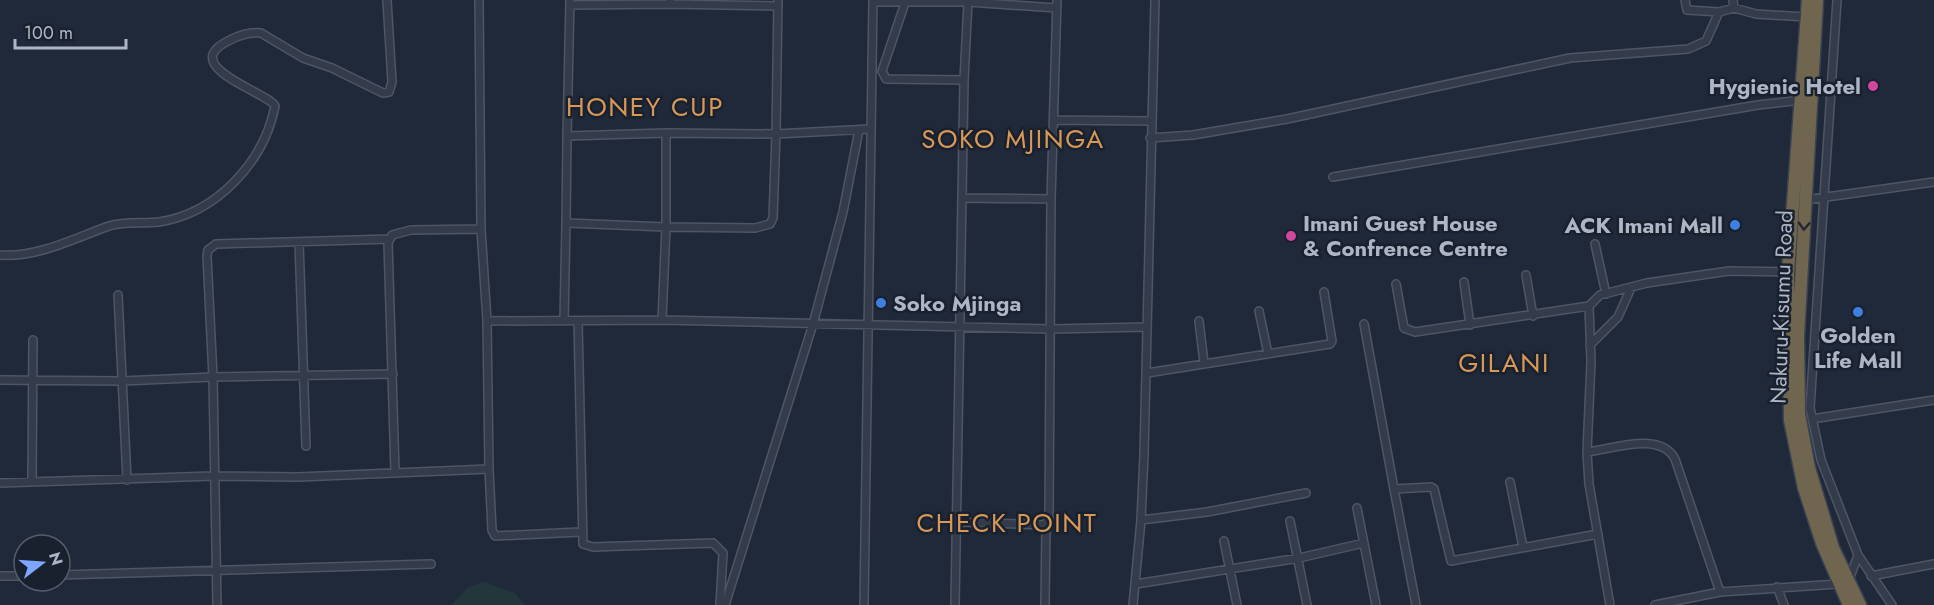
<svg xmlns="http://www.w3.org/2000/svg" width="1934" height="605" font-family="Jost,sans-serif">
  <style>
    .green { fill: #22363b }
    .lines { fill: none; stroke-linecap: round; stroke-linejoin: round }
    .stream { stroke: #324362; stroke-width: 2 }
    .street-casing { stroke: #4e5664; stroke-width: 10 }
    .highway-casing { stroke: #3b4351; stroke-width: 15 }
    .street { stroke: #343b4a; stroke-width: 7 }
    .highway { stroke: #706650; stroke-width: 12 }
    .oneway { stroke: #222731 }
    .hotel-dot { fill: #d1479c; stroke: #19202e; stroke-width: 2 }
    .shop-dot { fill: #3f7fe0; stroke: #19202e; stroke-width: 2 }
    .labels { text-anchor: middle; stroke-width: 5; stroke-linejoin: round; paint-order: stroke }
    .poi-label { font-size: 22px; font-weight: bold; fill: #aeb6c6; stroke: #19202e; text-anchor: end }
    .street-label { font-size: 22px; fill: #aeb6c6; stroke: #19202e }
    .quarter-label { font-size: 26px; letter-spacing: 1.5px; fill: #d89857; stroke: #19202e }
  </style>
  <rect width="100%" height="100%" fill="#20293a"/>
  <path class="green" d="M483 582 515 593 525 605H451L468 587Z"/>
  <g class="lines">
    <path class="stream" d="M1059 59V50
      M1433 502 1442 542"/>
    <g class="street-casing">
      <path id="street" d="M570 0 567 136 666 133 776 134 778 0
        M670 0V4L778 6
        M906 0 882 71 886 79 964 80
        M1685 0 1687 10 1719 12
        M1837 0 1810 408 1821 460 1858 555 1892 605
        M873 2H968L1057 8
        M570 5 670 4
        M1734 8 1756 14 1806 17
        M1054 120 1151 121
        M666 133V227L755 228 770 224 773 218 776 134 870 129
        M1150 138 1193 135 1287 119 1570 58 1688 49 1706 41 1719 12 1734 8 1733 0
        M1333 177 1758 105 1802 100
        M963 198 1051 199
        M1805 200 1934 182
        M566 223 567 136
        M390 239 216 244 208 250 207 256 213 377 393 374
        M299 242 306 446
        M1595 244 1606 294
        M0 255C37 258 75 238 109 226 125 221 143 224 159 222 217 213 264 162 275 106 270 93 174 66 230 40 240 35 250 32 261 33L303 58 332 68 383 93 389 92 392 82 387 0
        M1526 275 1533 316
        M1464 282 1470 325
        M1396 284 1404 328 1415 332 1589 306 1600 295 1647 283 1729 271 1788 272
        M118 295 127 480
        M1589 306 1591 362 1587 452 1589 484 1610 605
        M1259 311 1268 354
        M487 321 662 320 1051 329 1147 327
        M564 321 566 223 666 227 662 320
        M578 321 583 544 593 547 713 543 723 553 720 605
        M1199 321 1204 363
        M1364 324 1394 489 1431 487 1434 489 1451 561 1598 534
        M1590 345 1618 317 1631 288
        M1147 373 1330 344 1332 341 1324 292
        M0 380 122 381 213 377 217 605
        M1812 419 1934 400
        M1587 452C1613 449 1660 431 1675 459L1720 592
        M489 469 492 530 495 536 580 532
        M395 471 388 243 392 235 411 230 481 229
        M32 482 33 340
        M1510 482 1523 547
        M0 483 214 476 298 477 489 469 487 321 481 229 479 0
        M1394 489 1416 605
        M1357 508 1376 605
        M1141 520 1207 512 1306 493
        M1290 521 1307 605
        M958 522 1044 525 1049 520 1051 199 1057 0
        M1224 541 1237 605
        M60 575 431 564
        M0 576H24
        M1871 576 1934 564
        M1849 580 1858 555
        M1136 584 1299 558 1364 543
        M1777 587 1784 605
        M725 605 813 324 843 212 859 130
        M864 605 873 0
        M955 605 964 80 968 2
        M1045 605 1046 525
        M1133 605 1141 520 1144 455 1155 0
        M1655 605 1720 592 1838 584"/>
    </g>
    <g class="highway-casing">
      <path id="highway" d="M1808 0 1788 272 1790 420 1804 488 1822 543 1849 605
        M1817 0 1798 336 1799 414 1809 468 1833 548 1860 605"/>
    </g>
    <use href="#street" class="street"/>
    <use href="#highway" class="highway"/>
  </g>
  <defs><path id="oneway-chevron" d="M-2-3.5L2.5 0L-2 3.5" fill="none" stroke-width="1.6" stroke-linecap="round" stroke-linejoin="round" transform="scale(1.5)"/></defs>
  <use class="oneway" href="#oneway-chevron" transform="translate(1804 226) rotate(93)"/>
  <g class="hotel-dot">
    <circle cx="1873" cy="86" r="6"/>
    <circle cx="1291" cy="236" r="6"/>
  </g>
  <g class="shop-dot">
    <circle cx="1735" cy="225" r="6"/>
    <circle cx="881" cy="303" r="6"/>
    <circle cx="1858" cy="312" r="6"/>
  </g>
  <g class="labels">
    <g class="poi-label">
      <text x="1861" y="94">Hygienic Hotel</text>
      <text x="1303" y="231" text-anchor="start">Imani Guest House<tspan x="1303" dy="25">&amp; Confrence Centre</tspan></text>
      <text x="1723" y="233">ACK Imani Mall</text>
      <text x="893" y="311" text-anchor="start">Soko Mjinga</text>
      <text x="1858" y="343" text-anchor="middle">Golden<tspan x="1858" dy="25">Life Mall</tspan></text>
    </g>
    <g class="street-label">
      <text transform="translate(1781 307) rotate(-88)" y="8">Nakuru-Kisumu Road</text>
    </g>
    <g class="quarter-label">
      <text x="645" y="116">HONEY CUP</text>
      <text x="1013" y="148">SOKO MJINGA</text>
      <text x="1504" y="372">GILANI</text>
      <text x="1007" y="532">CHECK POINT</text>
    </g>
  </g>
  <g transform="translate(42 563) rotate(73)"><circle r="28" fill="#19202e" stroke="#555c6b" stroke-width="1.5"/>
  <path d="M0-4.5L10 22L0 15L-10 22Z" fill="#7da6fc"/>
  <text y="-9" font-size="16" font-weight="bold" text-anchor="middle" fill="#aeb6c6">N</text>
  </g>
  <path d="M15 39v9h111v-9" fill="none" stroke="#aeb6c6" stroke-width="3"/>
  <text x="24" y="39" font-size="18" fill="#aeb6c6" stroke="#19202e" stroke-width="4.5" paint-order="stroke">100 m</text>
</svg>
